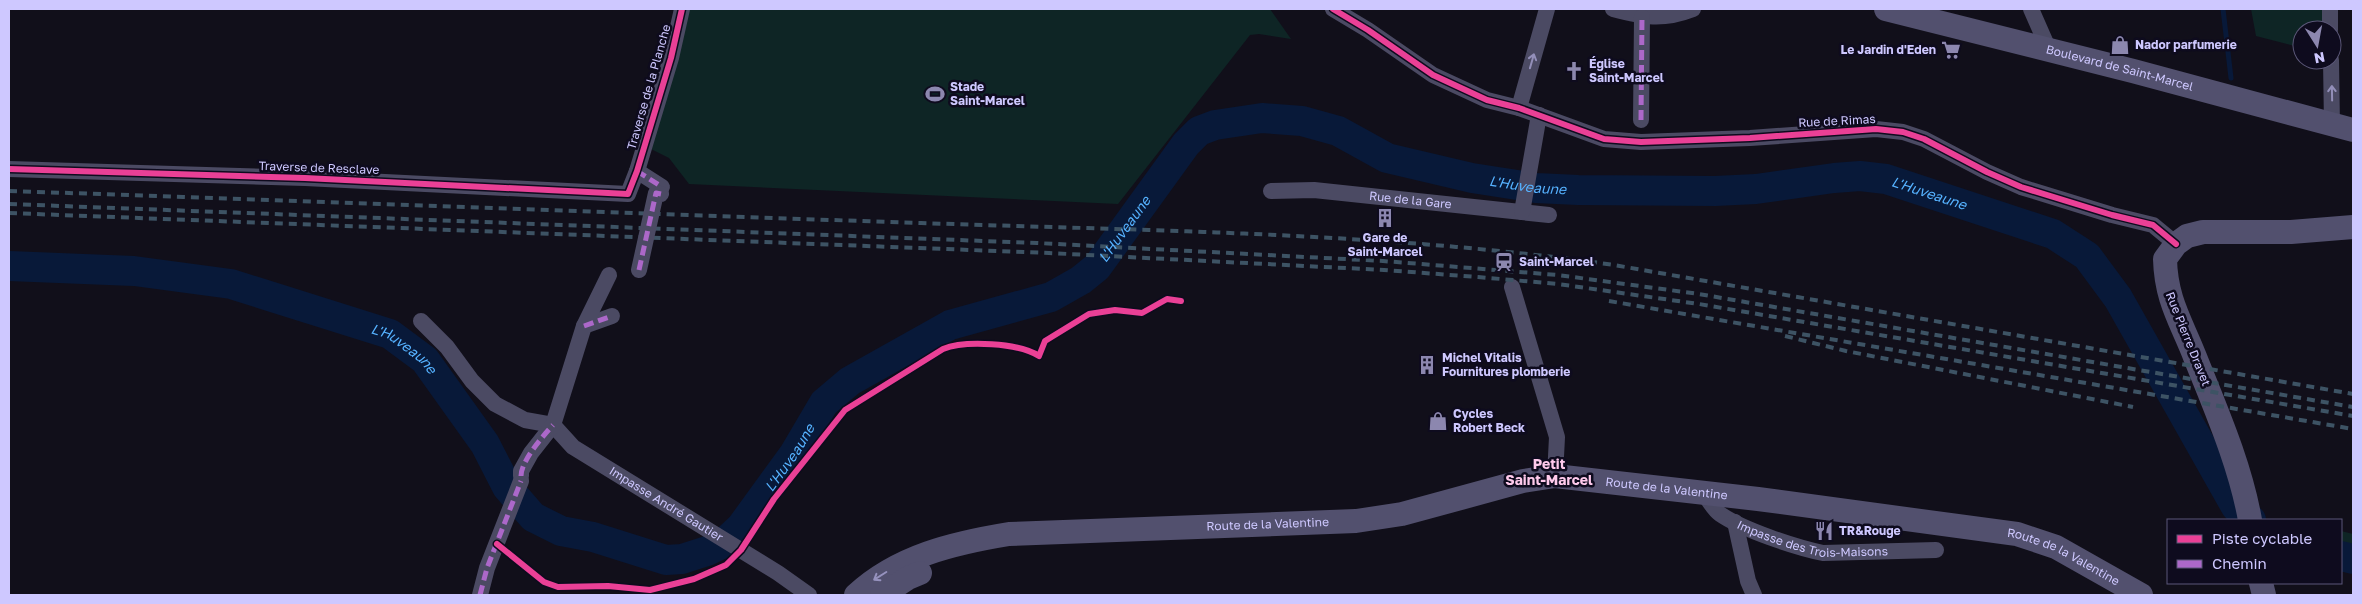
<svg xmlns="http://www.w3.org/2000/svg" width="2362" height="604" font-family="'Golos Text',sans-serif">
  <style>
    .green { fill: #0e2525 }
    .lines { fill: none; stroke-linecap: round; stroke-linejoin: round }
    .stream { stroke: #081939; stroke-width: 5 }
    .river { stroke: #081939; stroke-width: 30 }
    .street { stroke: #4b4a63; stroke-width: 16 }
    .secondary { stroke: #52506e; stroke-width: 24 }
    .rail { stroke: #3d5364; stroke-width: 4; stroke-dasharray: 8 6; stroke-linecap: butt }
    .street-bridge { stroke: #4b4a63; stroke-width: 16 }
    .quiet { stroke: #ac68c9; stroke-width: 5; stroke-dasharray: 10 5; stroke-linecap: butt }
    .cycleway-casing { stroke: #0e0b1e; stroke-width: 9 }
    .cycleway { stroke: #ea4096; stroke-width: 6 }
    .oneway { stroke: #938fb9 }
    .oneway2 { stroke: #9692be }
    .labels { text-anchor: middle; stroke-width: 5; stroke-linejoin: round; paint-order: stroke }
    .poi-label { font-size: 12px; font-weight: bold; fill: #cec8ff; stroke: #0e0b1e; text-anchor: start }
    .street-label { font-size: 12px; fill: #cec8ff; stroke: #0e0b1e }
    .water-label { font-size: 14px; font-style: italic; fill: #56b2ff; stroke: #0e0b1e }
    .neighbourhood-label { font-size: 14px; font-weight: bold; fill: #ffcaec; stroke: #0e0b1e }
  </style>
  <rect width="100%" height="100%" fill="#110f1a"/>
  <path class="green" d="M688 9H1270L1291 39 1259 34 1250 35 1118 204 689 184 669 158 651 149Z
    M2251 9H2325V30H2302V48L2256 36Z
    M2341 531 2353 534V572L2341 568Z"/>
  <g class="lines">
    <path class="stream" d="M2223 9 2231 78"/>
    <g class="river">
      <path id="s1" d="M9 266 134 271 231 284 390 334 425 360 485 444 507 487 533 517 561 531 593 537 666 560 682 559 707 551 724 543 741 527 794 454 824 403 850 381 950 325 1051 297 1081 280 1097 267 1186 144 1199 131 1215 125 1262 118 1302 121 1338 131 1387 158 1472 178 1536 188 1578 190 1715 191 1756 189 1834 178 1860 176 1886 179 2053 234 2087 256 2118 298 2236 507 2251 520"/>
      <path d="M2341 556 2353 559"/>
    </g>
    <g class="street">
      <path d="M1333 9 1368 30 1433 75 1487 100 1519 108 1604 139 1641 142 1750 138 1876 129 1903 132 1924 139 1987 172 2021 187 2112 215 2153 225 2176 244"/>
      <path d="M1613 9C1644 17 1662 21 1693 9"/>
      <path d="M2031 9 2049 50"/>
      <path d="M2330 9V30"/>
      <path d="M2331 60 2332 126"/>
      <path d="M1519 108 1547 9"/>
      <path d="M1641 120 1642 17"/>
      <path d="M9 169 305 178 628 194 637 171 671 58 682 9"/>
      <path d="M637 171 662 187"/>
      <path id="s2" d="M1271 191 1314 190 1549 215"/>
      <path d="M1522 212 1539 115"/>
      <path d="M1512 287 1557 437 1555 476"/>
      <path d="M421 321 447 347 472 381 495 404 525 420 553 425"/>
      <path d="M584 326 612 316"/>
      <path id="s3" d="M553 425 573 447 778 573 809 595"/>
      <path d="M521 476V471L531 453 553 425 584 326 609 275"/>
      <path id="s4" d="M1703 492C1708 499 1713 509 1720 514 1743 530 1795 547 1823 553L1936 550"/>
      <path d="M1735 522 1748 581 1754 595"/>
      <path d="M480 595 487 568 521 481"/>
    </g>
    <g class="secondary">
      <path id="s5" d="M1886 9 2133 71 2353 130"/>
      <path d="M2250 520C2240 464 2216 410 2195 357 2181 321 2166 300 2165 259L2176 244 2187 236 2203 232H2291L2353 227"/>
      <path d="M2261 583 2264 595"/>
      <path id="s6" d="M856 595C898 556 954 543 1009 534L1356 521 1402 514 1523 481 1555 476 1758 499 2017 534 2056 547 2141 595"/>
      <path d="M882 595 908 578 920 573"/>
    </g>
    <path class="rail" d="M9 191C313 201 617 213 921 223 1152 231 1385 232 1614 265L2353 394
      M9 204 1037 243 1383 261 1558 275 1699 294 2353 407
      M9 213 1049 253 1384 270 1478 277 1558 284 1699 304 2353 416
      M1609 301 2353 429
      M1785 336 1846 351 2133 407"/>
    <path class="street-bridge" d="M639 270 656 193 661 194"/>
    <path class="quiet" d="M1641 120 1642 17
      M637 171 662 187
      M639 270 656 193 661 194
      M584 326 612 316
      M521 476C521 461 543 436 553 425
      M480 595 487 568 521 481"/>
    <g class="cycleway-casing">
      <path id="cycleway" d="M1333 9 1368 30 1433 75 1487 100 1519 108 1604 139 1641 142 1750 138 1876 129 1903 132 1924 139 1987 172 2021 187 2112 215 2153 225 2176 244
        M9 169 305 178 628 194 637 171 671 58 682 9
        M497 544 544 582 558 587 608 586 650 590 694 579 726 565 741 550 774 499 845 410 943 349C965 340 1019 343 1039 356L1045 341 1089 314 1115 310 1142 313 1167 299 1181 301"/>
    </g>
    <use href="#cycleway" class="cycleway"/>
  </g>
  <defs><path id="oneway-shaft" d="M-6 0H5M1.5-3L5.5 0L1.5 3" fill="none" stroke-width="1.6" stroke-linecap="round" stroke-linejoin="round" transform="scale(1.25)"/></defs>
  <g class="oneway">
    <use href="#oneway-shaft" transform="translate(1532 61) rotate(-74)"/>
    <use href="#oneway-shaft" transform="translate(2332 93) rotate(-91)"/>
  </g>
  <use class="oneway2" href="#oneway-shaft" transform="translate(880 576) rotate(148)"/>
  <defs>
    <g id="shop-bare" transform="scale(1.5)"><path d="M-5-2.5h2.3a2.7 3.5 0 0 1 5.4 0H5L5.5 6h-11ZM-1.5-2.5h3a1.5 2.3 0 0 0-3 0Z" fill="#8c87af" stroke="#0e0b1e" stroke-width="2.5" paint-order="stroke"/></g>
    <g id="supermarket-bare" transform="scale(1.5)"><path d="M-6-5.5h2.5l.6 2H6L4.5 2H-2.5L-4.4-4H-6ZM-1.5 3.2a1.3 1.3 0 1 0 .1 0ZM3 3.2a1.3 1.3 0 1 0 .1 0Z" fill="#8c87af" stroke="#0e0b1e" stroke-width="2.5" paint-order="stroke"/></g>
    <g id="church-bare" transform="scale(1.5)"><path d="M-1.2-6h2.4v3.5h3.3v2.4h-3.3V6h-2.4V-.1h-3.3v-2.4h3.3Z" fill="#8c87af" stroke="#0e0b1e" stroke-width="2.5" paint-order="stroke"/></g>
    <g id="stadium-bare" transform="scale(1.5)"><path d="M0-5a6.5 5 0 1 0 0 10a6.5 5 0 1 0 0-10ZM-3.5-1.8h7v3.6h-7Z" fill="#8c87af" stroke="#0e0b1e" stroke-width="2.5" paint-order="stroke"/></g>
    <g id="building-bare" transform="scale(1.5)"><path d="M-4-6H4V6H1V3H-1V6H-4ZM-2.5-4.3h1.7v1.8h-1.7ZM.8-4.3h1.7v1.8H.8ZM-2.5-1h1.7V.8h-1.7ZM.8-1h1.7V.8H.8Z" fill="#8c87af" stroke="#0e0b1e" stroke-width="2.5" paint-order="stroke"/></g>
    <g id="station-bare" transform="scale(1.5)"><path d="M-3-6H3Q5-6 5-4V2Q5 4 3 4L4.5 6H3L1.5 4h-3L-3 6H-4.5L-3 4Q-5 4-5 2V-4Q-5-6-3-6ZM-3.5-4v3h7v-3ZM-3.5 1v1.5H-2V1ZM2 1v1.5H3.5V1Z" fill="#8c87af" stroke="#0e0b1e" stroke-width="2.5" paint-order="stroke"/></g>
    <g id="restaurant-bare" transform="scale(1.5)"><path d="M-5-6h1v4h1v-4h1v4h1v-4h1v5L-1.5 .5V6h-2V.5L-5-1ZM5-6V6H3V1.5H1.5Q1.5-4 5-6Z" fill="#8c87af" stroke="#0e0b1e" stroke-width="2.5" paint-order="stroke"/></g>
  </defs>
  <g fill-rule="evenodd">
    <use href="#shop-bare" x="2120" y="45"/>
    <use href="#supermarket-bare" x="1951" y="50"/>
    <use href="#church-bare" x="1574" y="71"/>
    <use href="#stadium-bare" x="935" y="94"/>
    <use href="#building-bare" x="1385" y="218"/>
    <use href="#station-bare" x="1504" y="262"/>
    <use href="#building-bare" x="1427" y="365"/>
    <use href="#shop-bare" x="1438" y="421"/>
    <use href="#restaurant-bare" x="1824" y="531"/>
  </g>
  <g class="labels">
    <g class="poi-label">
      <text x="2135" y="49">Nador parfumerie</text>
      <text x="1936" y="54" text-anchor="end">Le Jardin d'Eden</text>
      <text x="1589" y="68">Église<tspan x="1589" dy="14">Saint-Marcel</tspan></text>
      <text x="950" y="91">Stade<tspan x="950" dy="14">Saint-Marcel</tspan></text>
      <text x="1385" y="242" text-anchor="middle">Gare de<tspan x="1385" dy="14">Saint-Marcel</tspan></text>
      <text x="1519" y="266">Saint-Marcel</text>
      <text x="1442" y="362">Michel Vitalis<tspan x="1442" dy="14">Fournitures plomberie</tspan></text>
      <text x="1453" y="418">Cycles<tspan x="1453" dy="14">Robert Beck</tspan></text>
      <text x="1839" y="535">TR&amp;Rouge</text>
    </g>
    <g class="street-label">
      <text dy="4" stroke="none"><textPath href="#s5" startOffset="241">Boulevard de Saint-Marcel</textPath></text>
      <text transform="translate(649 87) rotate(-74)" y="4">Traverse de la Planche</text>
      <text transform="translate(1837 121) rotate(-3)" y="4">Rue de Rimas</text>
      <text transform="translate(319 168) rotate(2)" y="4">Traverse de Resclave</text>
      <text dy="4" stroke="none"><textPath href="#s2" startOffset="140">Rue de la Gare</textPath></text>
      <text transform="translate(2188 339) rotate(68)" y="4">Rue Pierre Dravet</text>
      <text dy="4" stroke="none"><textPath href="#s6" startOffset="831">Route de la Valentine</textPath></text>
      <text dy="4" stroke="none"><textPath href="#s3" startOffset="139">Impasse André Gautier</textPath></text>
      <text dy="4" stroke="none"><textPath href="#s6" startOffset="426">Route de la Valentine</textPath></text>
      <text dy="4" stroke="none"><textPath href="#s4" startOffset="126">Impasse des Trois-Maisons</textPath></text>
      <text dy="4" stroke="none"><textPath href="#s6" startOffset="1236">Route de la Valentine</textPath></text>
    </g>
    <g class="water-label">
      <text dy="5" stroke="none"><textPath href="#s1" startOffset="1819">L'Huveaune</textPath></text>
      <text dy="5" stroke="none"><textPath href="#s1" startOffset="2224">L'Huveaune</textPath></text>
      <text dy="5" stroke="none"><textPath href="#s1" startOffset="1354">L'Huveaune</textPath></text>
      <text dy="5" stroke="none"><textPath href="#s1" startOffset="409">L'Huveaune</textPath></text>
      <text dy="5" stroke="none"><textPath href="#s1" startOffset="934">L'Huveaune</textPath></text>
    </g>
    <g class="neighbourhood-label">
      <text x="1549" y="469">Petit<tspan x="1549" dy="16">Saint-Marcel</tspan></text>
    </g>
  </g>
  <rect width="2362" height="604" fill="none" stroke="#cec8ff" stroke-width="20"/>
  <rect x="2167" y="519" width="175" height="65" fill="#0e0b1e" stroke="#5b5778"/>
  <rect x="2177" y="535" width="25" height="8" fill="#ea4096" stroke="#5b5778"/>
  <text x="2212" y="544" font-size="15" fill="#cec8ff">Piste cyclable</text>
  <rect x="2177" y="560" width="25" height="8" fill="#ac68c9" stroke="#5b5778"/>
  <text x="2212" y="569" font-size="15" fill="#cec8ff">Chemin</text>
  <g transform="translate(2317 45) rotate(169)"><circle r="24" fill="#0e0b1e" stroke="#5b5778"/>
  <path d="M0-4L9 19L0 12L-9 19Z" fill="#8c87af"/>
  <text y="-8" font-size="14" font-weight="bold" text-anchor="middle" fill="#cec8ff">N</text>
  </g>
</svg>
